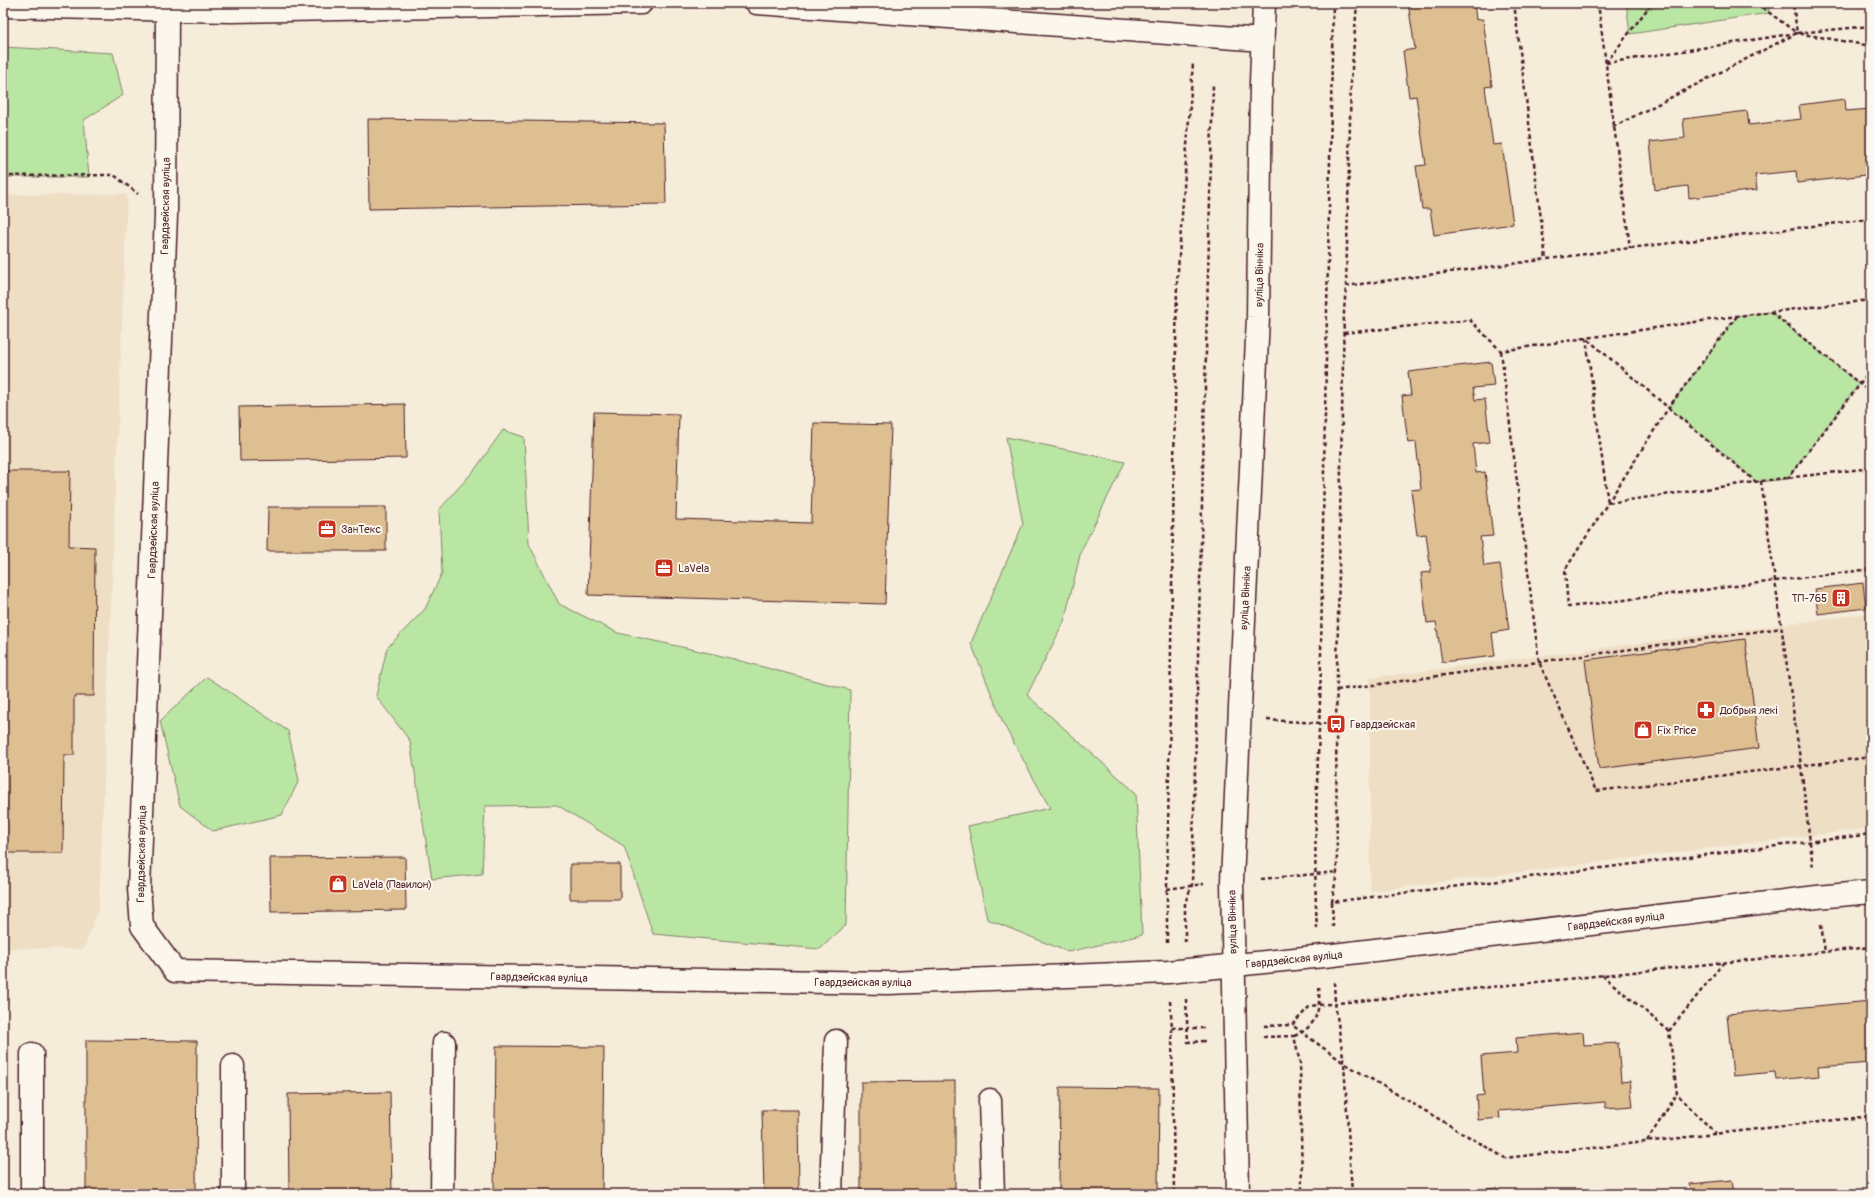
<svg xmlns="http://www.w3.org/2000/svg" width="1874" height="1197" font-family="Pangolin,sans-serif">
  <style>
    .built { fill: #eedec4 }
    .green { fill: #bae6a4; stroke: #828268 }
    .building { fill: #debf91; stroke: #4a1f2b }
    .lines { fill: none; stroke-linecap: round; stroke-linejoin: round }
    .minor-casing { stroke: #4a1f2b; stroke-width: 25 }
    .path { stroke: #4a1f2b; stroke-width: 2.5; stroke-dasharray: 4 3; stroke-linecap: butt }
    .minor { stroke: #fbf7ec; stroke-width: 22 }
    .labels { text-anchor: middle; stroke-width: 4; stroke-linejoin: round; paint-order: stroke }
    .street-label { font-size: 11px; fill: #4a1f2b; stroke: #fbf7ec }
    .poi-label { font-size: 11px; fill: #4a1f2b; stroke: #fbf7ec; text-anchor: start }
  </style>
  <rect width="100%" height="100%" fill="#f5ecda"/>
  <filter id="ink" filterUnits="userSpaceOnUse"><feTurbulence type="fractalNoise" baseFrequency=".025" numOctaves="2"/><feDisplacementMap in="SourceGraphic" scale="8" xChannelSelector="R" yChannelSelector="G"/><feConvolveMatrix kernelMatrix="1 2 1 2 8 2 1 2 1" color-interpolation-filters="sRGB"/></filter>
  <g filter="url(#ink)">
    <path class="built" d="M127 194 99 906 84 949 3 948V195Z
      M1871 613V828L1370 891V678Z"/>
    <path class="green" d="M1626 3H1768L1769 13 1630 34Z
      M3 47 113 53 123 95 84 120 89 177H3Z
      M1771 312 1859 384 1787 479 1757 482 1669 407 1737 316Z
      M503 430 524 437 529 544 559 604 618 633 718 655 850 690 846 925 820 949 653 934 624 846 557 805 485 806 482 874 432 879 410 741 376 696 387 648 425 609 442 573 439 510 476 468Z
      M1006 437 1125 462 1081 551 1064 622 1027 695 1136 793 1142 935 1068 952 987 919 968 826 1050 808 1004 725 971 643 1023 524Z
      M207 677 288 731 299 780 282 815 213 831 180 806 160 721Z"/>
    <path class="building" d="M1408 3H1474L1476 20 1483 19 1492 86 1485 87 1493 145 1502 144 1513 224 1434 235 1430 209H1422L1416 166 1426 165 1416 96 1409 97 1403 51 1415 49Z
      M1845 99 1846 111 1871 109V168H1866V175L1797 183 1796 171 1755 175 1757 190 1689 198 1688 186 1655 190 1650 142 1685 138 1683 119 1747 111 1749 125 1801 119 1799 105Z
      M368 119 664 123 666 204 369 209Z
      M1491 362 1494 386 1473 388 1475 400 1485 399 1490 442 1473 444 1476 473 1485 472 1493 536 1480 537 1484 566 1500 564 1509 630 1492 633 1495 656 1442 662 1436 622 1427 623 1421 573 1431 572 1426 534 1417 535 1411 490 1421 489 1416 442 1408 443 1402 396 1411 395 1408 372Z
      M405 404 406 458 240 461 239 407Z
      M594 412 679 414 676 519 811 523 814 423 891 425 885 604 588 595Z
      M3 471H70L69 546 95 547 94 696H74V755H64L63 853H3Z
      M268 507H386V551H267Z
      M1863 583 1866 608 1818 614 1815 589Z
      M1745 639 1759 748 1599 769 1585 660Z
      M405 857 406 910 271 912 270 858Z
      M570 864H620V899H570Z
      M1871 1001V1063L1818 1067 1819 1076 1797 1078 1776 1080 1775 1072 1733 1076 1727 1014Z
      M1583 1032 1584 1045 1618 1043 1621 1082 1630 1081 1633 1106 1606 1108 1605 1102 1499 1111 1500 1118 1478 1120 1476 1096 1484 1095 1481 1056 1517 1053 1516 1038Z
      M86 1040 197 1041 196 1194H86Z
      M496 1046 604 1047 602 1194H494Z
      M955 1081V1194H861V1082Z
      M1060 1087 1159 1088 1158 1194H1059Z
      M390 1092 392 1194H289L288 1094Z
      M762 1110H798L799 1194H764Z
      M1732 1180 1734 1194H1692L1690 1184Z
      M1498 1188V1194H1430V1193Z"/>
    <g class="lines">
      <g class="minor-casing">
        <path id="minor" d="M757 3 1263 40
          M3 6 231 11 641 3
          M167 10 166 215 139 888 142 926 175 971 888 983 1168 972 1333 955 1817 897 1871 892
          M32 1054V1194
          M233 1066V1194
          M990 1100 993 1194
          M442 1194 444 1043
          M831 1194 836 1041
          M1238 1194 1232 881 1258 317 1261 83 1264 3"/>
      </g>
      <path class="path" d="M1357 3 1351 81 1346 286 1344 311 1336 724 1337 872 1332 902 1871 834
        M1514 3 1546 259
        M1598 3 1630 248
        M1871 26 1797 33 1871 46
        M1606 63 1797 33 1793 3
        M1606 63 1652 3
        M1613 127 1797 33 1756 3
        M3 176 114 175 138 194
        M1346 286 1630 248 1871 219
        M1871 300 1737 316 1586 338 1608 503 1761 481 1871 468
        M1771 312 1871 393
        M1737 316 1669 407 1565 570 1568 607 1871 569
        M1344 333 1470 320 1501 351 1586 338 1756 482
        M1501 351 1539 662 1596 791 1871 757
        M1787 479 1871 370
        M1761 481 1801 766 1813 868
        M1337 690 1782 628
        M1267 720 1336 724
        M1261 879 1337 872
        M1167 889 1204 884
        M1332 902 1333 927
        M1821 925 1825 952
        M1317 929C1312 838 1320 746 1321 655 1324 438 1329 220 1333 3
        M1185 942V903L1192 885 1213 84
        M1167 943V889L1177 284 1193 63
        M1602 975 1669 1031 1677 1094 1715 1133
        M1334 982 1335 1003 1344 1063 1505 1158 1871 1116
        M1186 999 1188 1042 1206 1041
        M1170 1000 1172 1028H1207
        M1264 1026 1292 1025
        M1172 1028 1174 1194
        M1669 1031 1724 962
        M1294 1036C1319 1026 1320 1008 1319 984
        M1263 1037 1294 1036 1300 1063 1302 1194
        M1647 1141 1677 1094
        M1352 1194 1344 1063 1292 1025 1310 1006 1871 947"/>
      <use href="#minor" class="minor"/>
    </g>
  </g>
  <defs>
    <g id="office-square" transform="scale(1)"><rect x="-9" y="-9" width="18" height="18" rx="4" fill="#c8321e" stroke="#fbf7ec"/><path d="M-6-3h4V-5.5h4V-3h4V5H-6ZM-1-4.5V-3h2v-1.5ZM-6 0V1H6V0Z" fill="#fff"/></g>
    <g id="building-square" transform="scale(1)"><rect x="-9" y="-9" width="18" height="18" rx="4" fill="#c8321e" stroke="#fbf7ec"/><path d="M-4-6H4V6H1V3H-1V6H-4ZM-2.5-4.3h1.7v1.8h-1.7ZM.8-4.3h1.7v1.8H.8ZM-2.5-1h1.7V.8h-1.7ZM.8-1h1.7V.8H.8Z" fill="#fff"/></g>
    <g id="pharmacy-square" transform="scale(1)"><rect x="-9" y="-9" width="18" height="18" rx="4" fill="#c8321e" stroke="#fbf7ec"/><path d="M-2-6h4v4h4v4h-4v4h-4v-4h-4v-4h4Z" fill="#fff"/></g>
    <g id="bus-square" transform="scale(1)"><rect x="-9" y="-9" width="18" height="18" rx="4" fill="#c8321e" stroke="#fbf7ec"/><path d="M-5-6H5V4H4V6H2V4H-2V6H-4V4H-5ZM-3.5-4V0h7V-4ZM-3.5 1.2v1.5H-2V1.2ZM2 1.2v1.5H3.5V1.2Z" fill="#fff"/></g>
    <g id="shop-square" transform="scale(1)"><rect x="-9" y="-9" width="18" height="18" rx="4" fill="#c8321e" stroke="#fbf7ec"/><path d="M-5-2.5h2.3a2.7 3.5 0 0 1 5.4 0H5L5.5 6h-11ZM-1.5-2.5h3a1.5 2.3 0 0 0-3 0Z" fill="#fff"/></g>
  </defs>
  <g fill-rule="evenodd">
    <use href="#office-square" x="327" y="529"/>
    <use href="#office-square" x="664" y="568"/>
    <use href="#building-square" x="1841" y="598"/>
    <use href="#pharmacy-square" x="1706" y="710"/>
    <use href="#bus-square" x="1336" y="724"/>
    <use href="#shop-square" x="1643" y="730"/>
    <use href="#shop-square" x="338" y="884"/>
  </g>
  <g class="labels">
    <g class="street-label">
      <text transform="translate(165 206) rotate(-89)" y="4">Гвардзейская вуліца</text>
      <text transform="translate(1259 275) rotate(-89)" y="4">вуліца Вінніка</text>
      <text transform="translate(153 530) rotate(-88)" y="4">Гвардзейская вуліца</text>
      <text transform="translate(1245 598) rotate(-87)" y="4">вуліца Вінніка</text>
      <text transform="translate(141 854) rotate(-89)" y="4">Гвардзейская вуліца</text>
      <text transform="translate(1616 921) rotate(-7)" y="4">Гвардзейская вуліца</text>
      <text transform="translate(1232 922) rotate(-91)" y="4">вуліца Вінніка</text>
      <text transform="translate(1294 959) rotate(-6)" y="4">Гвардзейская вуліца</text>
      <text transform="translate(539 977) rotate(1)" y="4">Гвардзейская вуліца</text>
      <text x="863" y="986">Гвардзейская вуліца</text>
    </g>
    <g class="poi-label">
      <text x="341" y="533">ЗанТекс</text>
      <text x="678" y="572">LaVela</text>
      <text x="1827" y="602" text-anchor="end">ТП-765</text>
      <text x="1720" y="714">Добрыя лекі</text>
      <text x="1350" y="728">Гвардзейская</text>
      <text x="1657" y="734">Fix Price</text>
      <text x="352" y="888">LaVela (Павилон)</text>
    </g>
  </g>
  <rect width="1874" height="1197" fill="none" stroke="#fbf7ec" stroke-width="16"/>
  <rect x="8" y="8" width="1858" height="1181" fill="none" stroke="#4a1f2b" stroke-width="1.5" filter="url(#ink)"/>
</svg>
